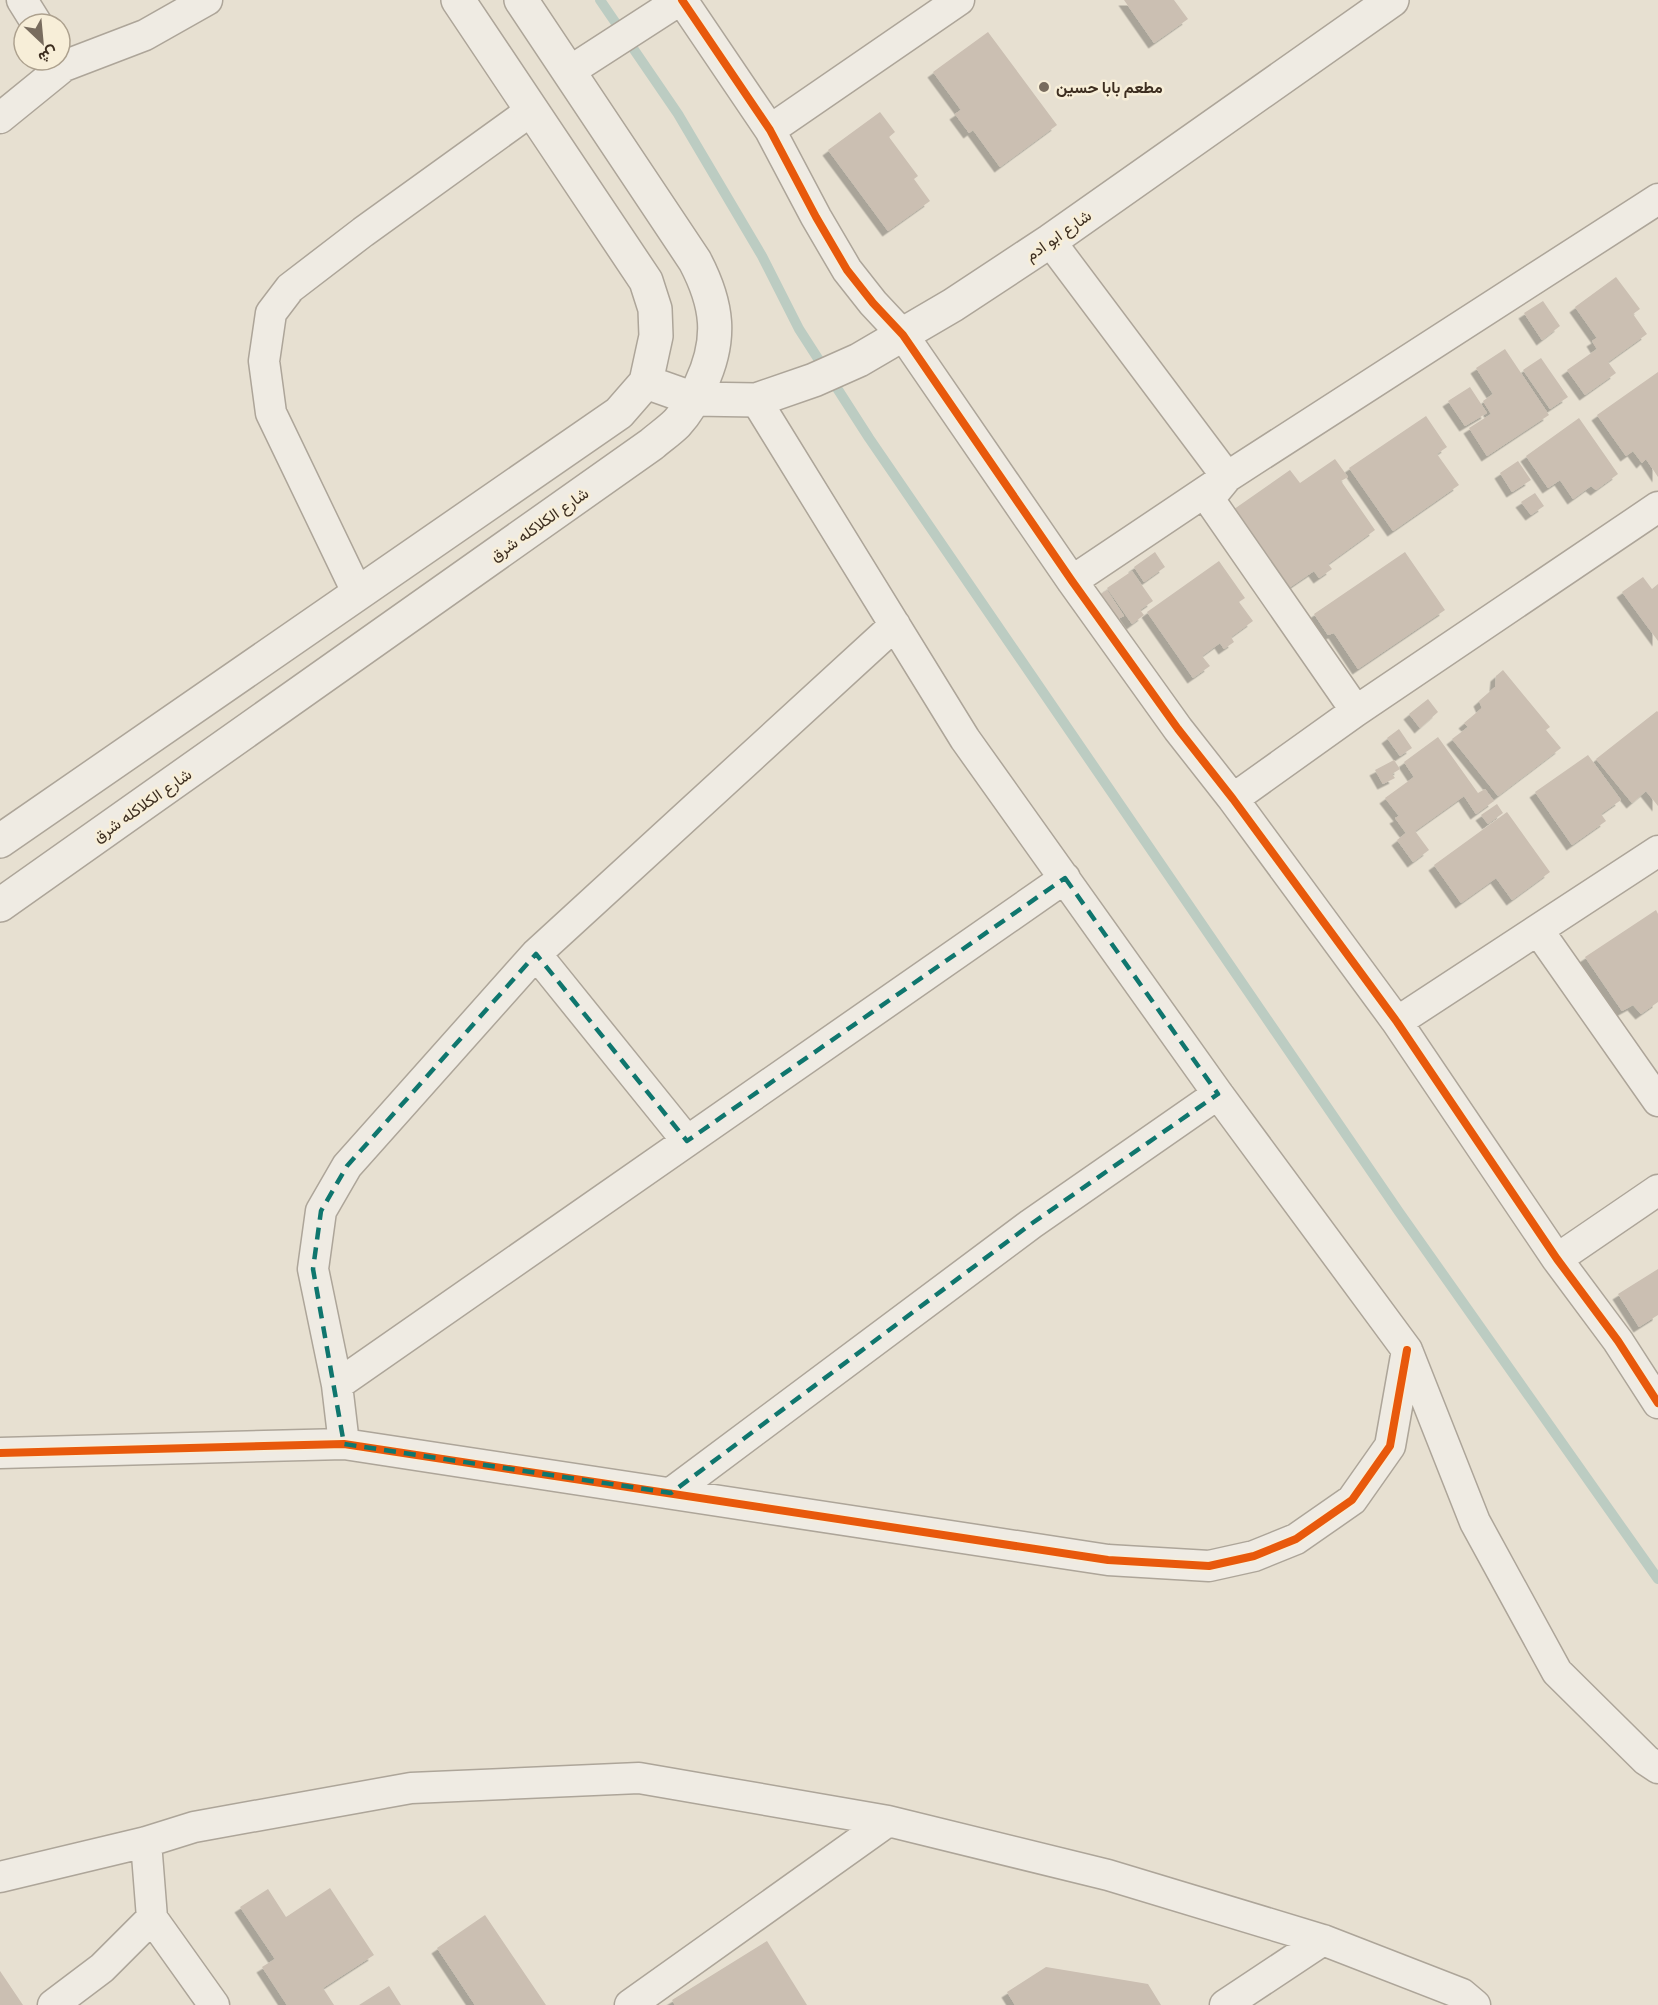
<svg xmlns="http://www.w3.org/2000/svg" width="1658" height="2005" font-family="'Source Serif 4',Vazirmatn,serif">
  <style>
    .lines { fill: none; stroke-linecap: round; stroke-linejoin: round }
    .stream { stroke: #bcccc2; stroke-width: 10 }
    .building { fill: #cbbfb2; filter: url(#shadow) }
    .minor-casing { stroke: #ada599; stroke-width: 33 }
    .tertiary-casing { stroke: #ada599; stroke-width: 36 }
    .minor { stroke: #efebe3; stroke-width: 30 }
    .tertiary { stroke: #efebe3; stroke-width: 33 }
    .cycleway-casing { stroke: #f7eed8; stroke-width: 11 }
    .cycleway { stroke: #e8590c; stroke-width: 8 }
    .marked { fill: none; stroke: #0f766e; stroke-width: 4.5; stroke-dasharray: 12 8; stroke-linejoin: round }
    .poi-dot { fill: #786c5e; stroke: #f7eed8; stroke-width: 2 }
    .labels { text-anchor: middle; stroke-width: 5; stroke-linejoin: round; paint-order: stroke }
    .poi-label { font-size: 16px; font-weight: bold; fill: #3d2e20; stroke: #f7eed8; text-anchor: start }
    .street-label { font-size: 16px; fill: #3d2e20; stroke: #f7eed8 }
  </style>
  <defs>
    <filter id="shadow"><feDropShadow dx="-5.5" dy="5.5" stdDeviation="0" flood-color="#0004"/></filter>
  </defs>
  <rect width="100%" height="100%" fill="#e7e0d1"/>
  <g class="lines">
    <path class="stream" d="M600 0 678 114 762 256 799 329 869 438 1399 1212 1658 1579"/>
  </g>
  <path class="building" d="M1124 0H1174L1188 19 1154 43Z
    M988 32 1057 125 1000 167 973 130 969 133 955 114 961 110 933 72Z
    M880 112 895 132 889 137 918 176 914 179 930 201 888 231 828 150Z
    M1616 277 1640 309 1633 314 1647 334 1608 362 1616 373 1585 395 1567 370 1597 349 1592 341 1597 338 1575 307Z
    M1543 301 1560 326 1542 340 1524 313Z
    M1505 349 1549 415 1487 456 1469 428 1491 414 1483 401 1493 394 1476 368Z
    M1541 358 1568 397 1550 409 1523 370Z
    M1658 372V477L1646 459 1642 463 1633 451 1626 456 1597 415Z
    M1470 387 1487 413 1465 426 1448 401Z
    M1426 416 1447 447 1437 454 1459 485 1393 531 1349 468Z
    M1579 418 1618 474 1596 490 1591 486 1573 499 1560 480 1548 488 1526 456Z
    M1335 459 1348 477 1341 481 1375 530 1328 564 1332 569 1319 578 1314 571 1286 590 1230 512 1290 470 1300 483Z
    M1518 461 1531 480 1512 492 1500 473Z
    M1535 493 1544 506 1531 515 1521 502Z
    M1155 552 1165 567 1144 582 1134 567Z
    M1405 552 1445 610 1358 669 1334 633 1328 635 1314 614Z
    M1219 561 1245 598 1239 602 1253 621 1231 637 1234 642 1224 649 1220 643 1202 656 1210 666 1193 678 1147 612Z
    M1132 571 1153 601 1140 610 1144 615 1132 624 1107 588Z
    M1643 577 1652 589 1658 584V641L1622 592Z
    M1107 590 1124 616 1112 622 1096 597Z
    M1503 670 1550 727 1546 730 1561 748 1498 796 1452 739 1468 727 1464 723 1482 708 1479 701 1495 687 1496 676Z
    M1428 699 1438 712 1420 728 1409 714Z
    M1657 711 1658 712V806L1646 791 1632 803 1596 759Z
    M1399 729 1412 748 1400 756 1387 738Z
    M1438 737 1478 793 1485 789 1494 801 1476 814 1464 796 1415 831 1429 850 1413 862 1397 840 1406 833 1395 818 1399 816 1385 798 1414 777 1404 762Z
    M1588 755 1621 800 1601 814 1606 821 1572 845 1535 792Z
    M1394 760 1400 769 1392 774 1395 778 1383 784 1375 770Z
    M1497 804 1503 813 1488 824 1481 815Z
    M1507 812 1550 872 1512 900 1496 878 1461 903 1434 865Z
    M1656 910 1658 914V1002L1641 1014 1633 1005 1622 1011 1585 957Z
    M1658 1269V1315L1639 1327 1618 1294Z
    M330 1888 374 1955 323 1988 334 2005H287L262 1967 275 1959 240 1907 268 1889 286 1917Z
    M485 1915 546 2005H475L437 1948Z
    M767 1941 807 2005H675L672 2000Z
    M1046 1967 1148 1984 1161 2005H1015L1007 1992Z
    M0 1971 23 2005H0Z
    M389 1986 401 2005H359Z"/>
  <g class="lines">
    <g class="minor-casing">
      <path id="minor" d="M22 0 37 24
        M682 0 770 130 816 217 847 270 873 303 903 335 1072 581 1178 729 1233 799 1397 1022 1557 1259 1618 1341 1658 1403
        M570 71 680 0
        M0 118 64 66 145 35 207 0
        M770 130 959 0
        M1050 241 1227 477 1209 499 1356 711
        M756 400 965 739 1218 1094 1407 1350 1475 1522 1557 1672 1646 1760 1658 1768
        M1072 581 1227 477 1658 199
        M358 594 271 413 264 361 271 313 290 288 363 232 532 110
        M1233 799 1356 711 1658 507
        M1538 930 1658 1101
        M536 954 687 1141
        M1397 1022 1658 851
        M1557 1259 1658 1190
        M337 1385 1065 878
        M344 1444 337 1385 313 1269 321 1211 347 1166 536 954 895 625
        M0 1453 344 1444 1108 1560 1209 1566 1254 1556 1296 1539 1352 1500 1390 1446 1407 1350
        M671 1493 1031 1224 1218 1094
        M0 1877 146 1842 194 1827 411 1788 639 1778 888 1821 1108 1875 1323 1940 1462 1994 1475 2005
        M152 1918 214 2005
        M53 2005 102 1968 152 1918 146 1842
        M630 2005 888 1821
        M1225 2005 1323 1940"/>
    </g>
    <g class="tertiary-casing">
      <path id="tertiary" d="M646 382 694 399 756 400 814 380 859 360 953 305 1050 241 1392 0
        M0 841 619 413 646 382 656 336 655 309 646 281 458 0
        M0 905 652 444C660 437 669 431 677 423 687 412 695 398 701 384 722 339 718 305 695 261L521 0"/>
    </g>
    <use href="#minor" class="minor"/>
    <use href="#tertiary" class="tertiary"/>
    <g class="cycleway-casing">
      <path id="cycleway" d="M682 0 770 130 816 217 847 270 873 303 903 335 1072 581 1178 729 1233 799 1397 1022 1557 1259 1618 1341 1658 1403
        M0 1453 344 1444 1108 1560 1209 1566 1254 1556 1296 1539 1352 1500 1390 1446 1407 1350"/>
    </g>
    <use href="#cycleway" class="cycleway"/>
  </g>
  <path class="marked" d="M1065 878 1218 1094 1031 1224 671 1493 344 1444 313 1269 321 1211 347 1166 536 954 687 1141Z"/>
  <circle class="poi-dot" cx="1044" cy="87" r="6"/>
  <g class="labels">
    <g class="poi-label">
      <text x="1056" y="93">مطعم بابا حسين</text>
    </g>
    <g class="street-label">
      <text transform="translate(1058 235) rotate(-35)" y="6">شارع ابو ادم</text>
      <text transform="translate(539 524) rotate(-35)" y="6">شارع الكلاكله شرق</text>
      <text transform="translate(142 805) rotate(-35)" y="6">شارع الكلاكله شرق</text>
    </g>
  </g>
  <g transform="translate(42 42) rotate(154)"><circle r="28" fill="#f7eed8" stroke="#ada18e" stroke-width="1.5"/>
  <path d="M0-4.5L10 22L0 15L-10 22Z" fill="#786c5e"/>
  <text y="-9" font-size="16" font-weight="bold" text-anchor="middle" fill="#3d2e20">ش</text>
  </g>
</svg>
